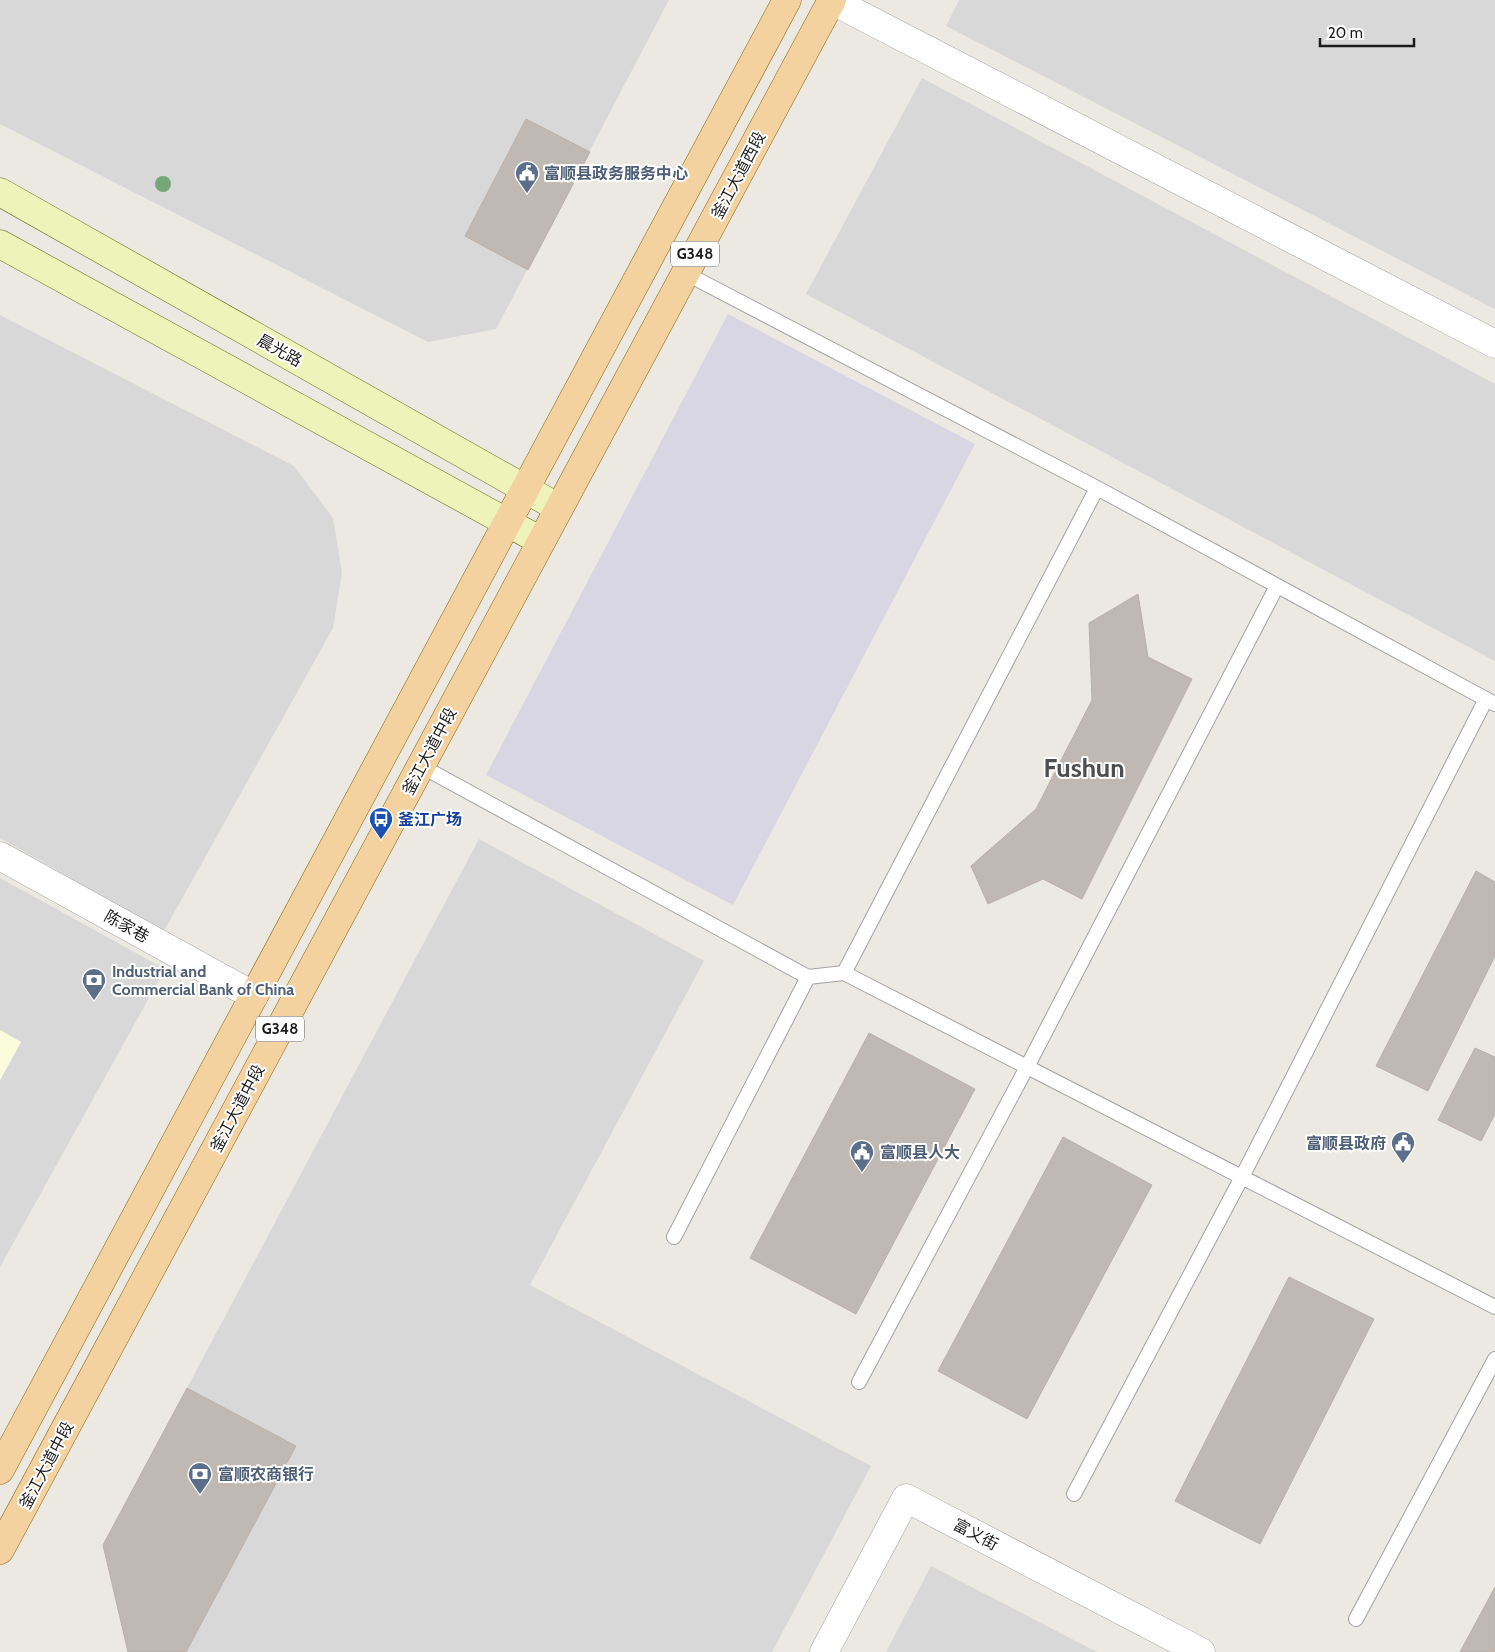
<svg xmlns="http://www.w3.org/2000/svg" width="1495" height="1652" font-family="Cabin,'Noto Sans SC',sans-serif">
  <style>
    .residential { fill: #d9d8d8 }
    .education { fill: #fbfcdb }
    .plaza { fill: #d7d6e2 }
    .building { fill: #c0b8b2; stroke: #bcb0a6 }
    .lines { fill: none; stroke-linecap: round; stroke-linejoin: round }
    .service-casing { stroke: #a2a2a2; stroke-width: 16 }
    .minor-casing { stroke: #a2a2a2; stroke-width: 29 }
    .secondary-casing { stroke: #5a680d; stroke-width: 29 }
    .primary-casing { stroke: #87630c; stroke-width: 29 }
    .service { stroke: #fff; stroke-width: 14 }
    .minor { stroke: #fff; stroke-width: 28 }
    .secondary { stroke: #eef3b9; stroke-width: 28 }
    .primary { stroke: #f3d2a0; stroke-width: 28 }
    .tree { fill: #75a677 }
    .labels { text-anchor: middle; stroke-width: 4; stroke-linejoin: round; paint-order: stroke }
    .shield { fill: #fff; stroke: #5f5f5f; stroke-width: 1 }
    .shield-label { font-size: 15px; font-weight: bold; fill: #1b1b1b }
    .service-label { font-size: 16px; font-weight: bold; fill: #4e5e75; stroke: #fff; text-anchor: start }
    .street-label { font-size: 16px; fill: #1b1b1b; stroke: #fff }
    .transit-label { font-size: 16px; font-weight: bold; fill: #164399; stroke: #fff; text-anchor: start }
    .town-label { font-size: 26px; font-weight: bold; fill: #4e4e4e; stroke: #fff }
  </style>
  <rect width="100%" height="100%" fill="#ece9e2"/>
  <path class="residential" d="M0 0H669L496 329 428 342 0 124Z
    M959 0H1495V309L946 26Z
    M922 78 1495 384V661L806 294Z
    M0 315 294 466 333 518 342 573 333 628 164 931 0 838Z
    M479 839 704 961 530 1285 871 1466 772 1652H186L296 1446 187 1388Z
    M0 878 165 969 0 1267V1080L21 1042 0 1030Z
    M931 1566 1097 1652H886Z"/>
  <path class="education" d="M0 1030 21 1042 0 1080Z"/>
  <path class="plaza" d="M728 314 975 444 733 905 486 775Z"/>
  <path class="building" d="M526 119 590 152 528 270 465 236Z
    M1138 594 1148 657 1192 679 1082 899 1043 879 988 904 971 866 1036 809 1092 700 1089 623Z
    M1476 871 1495 882V956L1428 1091 1376 1066Z
    M869 1033 975 1089 856 1314 750 1258Z
    M1475 1048 1495 1057V1114L1481 1141 1438 1120Z
    M1063 1137 1152 1185 1027 1419 938 1371Z
    M1289 1277 1374 1319 1260 1544 1175 1501Z
    M187 1388 296 1446 186 1652H128L103 1545Z
    M1495 1587V1652H1460Z"/>
  <g class="lines">
    <g class="service-casing">
      <path id="service" d="M685 273 1097 488 1495 704
        M421 766 808 977 844 973 1495 1307
        M844 973 1097 488
        M674 1237 808 977
        M859 1382 1027 1067 1277 586
        M1074 1494 1242 1177 1486 699
        M1356 1619 1495 1359"/>
    </g>
    <g class="minor-casing">
      <path id="minor" d="M831 0 1495 344
        M0 856 254 996
        M824 1652 906 1498 1201 1652"/>
    </g>
    <g class="secondary-casing">
      <path id="secondary" d="M0 192 559 508
        M0 244 541 541"/>
    </g>
    <g class="primary-casing">
      <path id="primary" d="M0 1470 787 0
        M0 1550 832 0"/>
    </g>
    <use href="#service" class="service"/>
    <use href="#minor" class="minor"/>
    <use href="#secondary" class="secondary"/>
    <use href="#primary" class="primary"/>
  </g>
  <circle class="tree" cx="163" cy="184" r="8"/>
  <defs>
    <g id="civic-pin" transform="scale(1.25)"><path d="M0 17L-7.5 6A9.5 9.5 0 1 1 7.5 6Z" fill="#5c6f8a" stroke="#fff"/><path d="M-.6-6.5H3V-4.5H.6V-3L4-1V1h2V6H-6V1h2V-1L-.6-3ZM-1.2 2.5V6h2.4V2.5Z" fill="#fff"/></g>
    <g id="bus-pin" transform="scale(1.25)"><path d="M0 17L-7.5 6A9.5 9.5 0 1 1 7.5 6Z" fill="#1a4fb4" stroke="#fff"/><path d="M-5-6H5V4H4V6H2V4H-2V6H-4V4H-5ZM-3.5-4V0h7V-4ZM-3.5 1.2v1.5H-2V1.2ZM2 1.2v1.5H3.5V1.2Z" fill="#fff"/></g>
    <g id="bank-pin" transform="scale(1.25)"><path d="M0 17L-7.5 6A9.5 9.5 0 1 1 7.5 6Z" fill="#5c6f8a" stroke="#fff"/><path d="M-6-4H6V4H-6ZM0-2.3a2.3 2.3 0 1 0 0 4.6a2.3 2.3 0 1 0 0-4.6Z" fill="#fff"/></g>
  </defs>
  <g fill-rule="evenodd">
    <use href="#civic-pin" x="527" y="173"/>
    <use href="#bus-pin" x="381" y="819"/>
    <use href="#bank-pin" x="94" y="980"/>
    <use href="#civic-pin" x="1403" y="1143"/>
    <use href="#civic-pin" x="862" y="1152"/>
    <use href="#bank-pin" x="200" y="1474"/>
  </g>
  <g class="labels">
    <g class="shield">
      <rect x="671" y="241.5" width="48" height="25" rx="4"/>
      <rect x="256" y="1016.5" width="48" height="25" rx="4"/>
    </g>
    <g class="shield-label">
      <text x="695" y="259">G348</text>
      <text x="280" y="1034">G348</text>
    </g>
    <g class="service-label">
      <text x="544" y="179">富顺县政务服务中心</text>
      <text x="112" y="977">Industrial and<tspan x="112" dy="18">Commercial Bank of China</tspan></text>
      <text x="1386" y="1149" text-anchor="end">富顺县政府</text>
      <text x="880" y="1158">富顺县人大</text>
      <text x="218" y="1480">富顺农商银行</text>
    </g>
    <g class="street-label">
      <text transform="translate(738 175) rotate(-62)" y="6">釜江大道西段</text>
      <text transform="translate(280 350) rotate(29)" y="6">晨光路</text>
      <text transform="translate(429 751) rotate(-62)" y="6">釜江大道中段</text>
      <text transform="translate(127 926) rotate(29)" y="6">陈家巷</text>
      <text transform="translate(237 1108) rotate(-62)" y="6">釜江大道中段</text>
      <text transform="translate(46 1465) rotate(-62)" y="6">釜江大道中段</text>
      <text transform="translate(976 1534) rotate(28)" y="6">富义街</text>
    </g>
    <g class="transit-label">
      <text x="398" y="825">釜江广场</text>
    </g>
    <g class="town-label">
      <text x="1084" y="777">Fushun</text>
    </g>
  </g>
  <path d="M1320 38v8h94v-8" fill="none" stroke="#1b1b1b" stroke-width="2.5"/>
  <text x="1328" y="38" font-size="15" fill="#1b1b1b" stroke="#ffffff" stroke-width="4" paint-order="stroke">20 m</text>
</svg>
